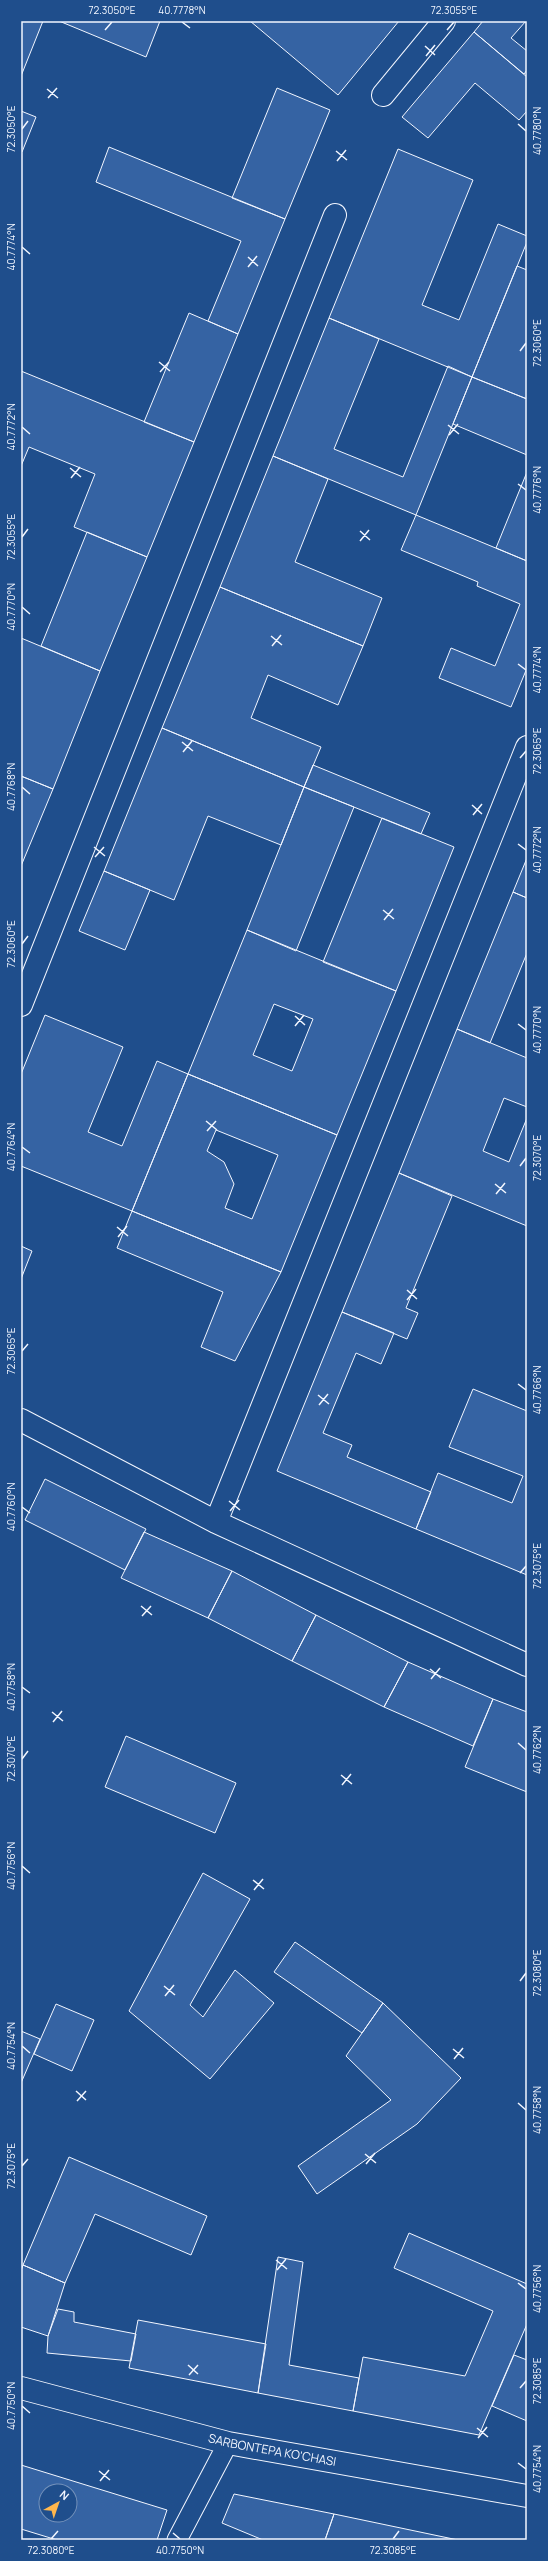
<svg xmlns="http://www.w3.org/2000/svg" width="548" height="2561" font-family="Manrope,sans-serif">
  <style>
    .building { fill: #3563a3; stroke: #f2f6ff; fill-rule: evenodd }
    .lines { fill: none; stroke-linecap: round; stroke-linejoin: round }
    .service-casing { stroke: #f2f6ff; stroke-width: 21 }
    .minor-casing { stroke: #f2f6ff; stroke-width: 24 }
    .tertiary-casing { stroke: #f2f6ff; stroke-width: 24 }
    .service { stroke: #1f4e8c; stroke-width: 19 }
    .minor { stroke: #1f4e8c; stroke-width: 22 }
    .tertiary { stroke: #1f4e8c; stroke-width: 22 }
    .ticks { fill: none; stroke: #f2f6ff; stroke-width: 1.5 }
    .labels { text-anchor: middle; stroke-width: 3; stroke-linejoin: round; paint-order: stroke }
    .street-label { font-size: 12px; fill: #f2f6ff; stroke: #1f4e8c }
    .neatline { fill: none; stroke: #f2f6ff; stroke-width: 1.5 }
    .ticks-label { font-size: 10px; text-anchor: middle; fill: #f2f6ff }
  </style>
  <rect width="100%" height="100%" fill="#1f4e8c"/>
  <path class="building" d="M21 21H43L21 76Z
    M59 21H160L146 57Z
    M250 21H399L338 95Z
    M483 21H526L511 38 527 51V70L524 74 474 32Z
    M474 32 527 77V111L519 120 475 83 428 138 402 117Z
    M277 88 330 110 285 219 232 198Z
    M21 111 36 117 22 152H21Z
    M109 147 285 219 238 334 208 321 241 241 96 182Z
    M398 149 473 180 422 305 459 320 498 224 527 236V242L472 377 329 318Z
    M517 266 527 270V399L472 377Z
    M189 313 238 334 194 442 144 422Z
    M329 318 379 339 334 449 403 477 448 366 472 377 416 515 273 456Z
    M21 371 194 442 147 557 74 527 95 474 29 447 21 466Z
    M472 377 527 399V455L453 424Z
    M273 456 328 479 295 562 382 598 363 646 220 587Z
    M527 472V561L496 548Z
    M416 515 527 561V668L511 707 439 678 451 648 495 666 520 604 477 586 478 582 401 550Z
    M87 532 147 557 100 671 41 646Z
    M220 587 363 646 338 705 268 675 251 718 321 747 304 787 162 728Z
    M21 638 100 671 53 789 21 776Z
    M162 728 304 787 281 845 208 816 174 900 104 871Z
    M313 765 430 813 421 834 304 787Z
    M21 776 53 789 21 866Z
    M304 787 354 807 296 951 247 930Z
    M382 818 454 847 396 991 323 962Z
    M527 858V898L513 892Z
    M104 871 150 890 125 950 79 931Z
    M513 892 527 898V953L490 1043 457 1029Z
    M247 930 396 991 337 1135 188 1074ZM274 1004 313 1019 292 1071 253 1055Z
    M45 1015 123 1047 88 1132 122 1146 157 1061 188 1074 132 1211 21 1166V1074Z
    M457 1029 527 1058V1107L504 1098 483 1151 509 1162 527 1118V1226L399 1173Z
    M188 1074 337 1135 281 1272 132 1211ZM216 1130 278 1155 252 1219 225 1208 234 1184 224 1162 207 1151Z
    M399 1173 452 1196 406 1308 418 1313 407 1339 342 1312Z
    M132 1211 281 1272 235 1361 201 1347 223 1292 117 1248Z
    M21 1246 32 1251 21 1279Z
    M342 1312 394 1333 381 1364 356 1353 323 1433 352 1445 347 1457 431 1492 416 1529 277 1471Z
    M473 1389 527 1411V1575L416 1529 438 1473 512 1503 523 1476 449 1447Z
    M45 1479 146 1529 125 1570 25 1520Z
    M144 1532 232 1571 208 1618 121 1578Z
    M232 1571 316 1615 292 1661 208 1618Z
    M316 1615 408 1662 384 1707 292 1661Z
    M408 1662 493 1699 473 1746 384 1707Z
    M493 1699 527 1712V1792L465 1767Z
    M126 1736 236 1783 215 1833 105 1787Z
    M203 1873 250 1899 190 2005 203 2017 235 1970 274 2003 210 2079 129 2011Z
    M295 1942 383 2003 362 2033 274 1972Z
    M383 2003 461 2078 417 2124 317 2194 298 2166 391 2100 346 2056Z
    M56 2004 94 2020 72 2071 34 2054Z
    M21 2031 40 2039 21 2083Z
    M69 2157 207 2216 191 2255 95 2214 65 2283 23 2265Z
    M409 2233 527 2284V2324L479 2435 353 2411 363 2357 465 2376 493 2311 394 2268Z
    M278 2257 303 2262 289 2365 359 2378 353 2411 258 2393Z
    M23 2265 65 2283 48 2336 21 2327V2271Z
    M58 2309 74 2312V2322L136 2334 131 2361 47 2353 48 2336Z
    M138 2320 266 2344 258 2393 129 2368Z
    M514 2355 527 2360V2421L492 2406Z
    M21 2465 167 2510 157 2540H57L21 2529ZM46 2491H70V2515H46Z
    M234 2494 334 2514 325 2540H263L222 2523Z
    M334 2514 458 2540H325Z"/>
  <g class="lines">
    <g class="service-casing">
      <path id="service" d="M177 2540 228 2443"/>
    </g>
    <g class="minor-casing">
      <path id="minor" d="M383 95 444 21
        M21 1005 335 215
        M21 1420 216 1522 527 1665
        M216 1522 527 747"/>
    </g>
    <g class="tertiary-casing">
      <g id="tertiary">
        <path id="s1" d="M21 2388 228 2443 527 2496"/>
      </g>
    </g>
    <use href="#service" class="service"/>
    <use href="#minor" class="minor"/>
    <use href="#tertiary" class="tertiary"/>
  </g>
  <path class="ticks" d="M182 22 190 28M105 30 112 22M447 30 454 22M425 46 435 55M426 56 435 45M47 89 58 98M48 98 57 88M518 124 526 131M22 129 28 121M336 151 347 160M337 161 346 150M22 247 30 254M248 257 258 266M248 267 257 256M520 351 526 343M159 362 170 371M160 372 169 362M448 425 459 434M22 427 30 434M449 435 458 424M70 468 81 477M71 478 80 467M518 484 526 490M360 531 370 540M22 537 28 529M360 541 369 530M22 607 30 614M271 636 282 645M272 646 281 635M518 664 526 670M182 742 193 751M183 752 192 741M520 758 526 751M22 787 30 794M472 805 482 814M473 815 482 804M518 844 526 850M94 847 105 856M95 857 104 847M383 910 394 919M384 920 393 909M22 944 28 936M295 1016 305 1025M518 1024 526 1030M295 1026 304 1015M206 1121 217 1130M207 1131 216 1121M22 1147 30 1153M520 1166 526 1158M495 1184 506 1193M496 1194 505 1183M117 1227 128 1236M118 1237 127 1226M407 1290 417 1299M407 1300 416 1289M22 1351 28 1344M518 1384 526 1390M318 1395 329 1404M319 1405 328 1394M229 1501 240 1510M22 1507 30 1513M230 1511 239 1500M520 1573 526 1566M141 1606 152 1615M142 1616 151 1606M430 1669 441 1678M431 1679 440 1668M22 1687 30 1693M52 1712 63 1721M53 1722 62 1711M518 1743 526 1750M22 1759 28 1751M341 1775 352 1784M342 1785 351 1774M22 1866 30 1873M253 1880 264 1889M254 1890 263 1879M520 1981 526 1973M164 1986 175 1995M165 1996 174 1985M22 2046 30 2053M453 2049 464 2058M454 2059 463 2048M76 2091 86 2100M77 2101 86 2091M518 2103 526 2110M365 2154 376 2163M366 2164 375 2153M22 2166 28 2159M276 2260 287 2269M277 2270 286 2259M518 2283 526 2289M188 2365 198 2374M189 2375 198 2365M520 2388 526 2381M22 2406 30 2413M477 2428 488 2437M478 2438 487 2427M518 2463 526 2469M99 2471 110 2480M100 2481 109 2470M173 2533 180 2539M51 2539 58 2531M393 2539 399 2531"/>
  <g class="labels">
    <g class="street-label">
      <text dy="4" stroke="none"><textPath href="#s1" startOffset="259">SARBONTEPA KO'CHASI</textPath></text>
    </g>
  </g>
  <rect width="548" height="2561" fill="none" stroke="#1f4e8c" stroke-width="44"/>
  <g transform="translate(58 2503) rotate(40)"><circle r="19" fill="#1f4e8c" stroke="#7391ba"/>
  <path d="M0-3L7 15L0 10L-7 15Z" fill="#ffb74d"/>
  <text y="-6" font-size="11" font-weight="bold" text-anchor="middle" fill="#f2f6ff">N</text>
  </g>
  <rect x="22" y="22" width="504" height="2517" class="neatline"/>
  <g class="ticks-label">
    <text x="112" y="14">72.3050°E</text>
    <text x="182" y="14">40.7778°N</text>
    <text x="454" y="14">72.3055°E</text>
    <text transform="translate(11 129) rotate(-90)" y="4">72.3050°E</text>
    <text transform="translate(537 131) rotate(-90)" y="4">40.7780°N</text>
    <text transform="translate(11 247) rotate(-90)" y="4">40.7774°N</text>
    <text transform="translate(537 343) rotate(-90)" y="4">72.3060°E</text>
    <text transform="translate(11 427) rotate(-90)" y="4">40.7772°N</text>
    <text transform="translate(537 490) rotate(-90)" y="4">40.7776°N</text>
    <text transform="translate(11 537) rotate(-90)" y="4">72.3055°E</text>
    <text transform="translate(11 607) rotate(-90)" y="4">40.7770°N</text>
    <text transform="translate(537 670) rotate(-90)" y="4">40.7774°N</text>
    <text transform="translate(537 751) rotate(-90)" y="4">72.3065°E</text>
    <text transform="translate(11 787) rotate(-90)" y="4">40.7768°N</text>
    <text transform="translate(537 850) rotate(-90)" y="4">40.7772°N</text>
    <text transform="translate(11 944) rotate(-90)" y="4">72.3060°E</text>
    <text transform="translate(537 1030) rotate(-90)" y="4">40.7770°N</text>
    <text transform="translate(11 1147) rotate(-90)" y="4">40.7764°N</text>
    <text transform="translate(537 1158) rotate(-90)" y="4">72.3070°E</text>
    <text transform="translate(11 1351) rotate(-90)" y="4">72.3065°E</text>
    <text transform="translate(537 1390) rotate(-90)" y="4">40.7766°N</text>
    <text transform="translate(11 1507) rotate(-90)" y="4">40.7760°N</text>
    <text transform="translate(537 1566) rotate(-90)" y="4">72.3075°E</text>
    <text transform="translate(11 1687) rotate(-90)" y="4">40.7758°N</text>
    <text transform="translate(537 1750) rotate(-90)" y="4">40.7762°N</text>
    <text transform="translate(11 1759) rotate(-90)" y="4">72.3070°E</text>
    <text transform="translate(11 1866) rotate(-90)" y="4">40.7756°N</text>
    <text transform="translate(537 1973) rotate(-90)" y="4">72.3080°E</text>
    <text transform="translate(11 2046) rotate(-90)" y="4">40.7754°N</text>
    <text transform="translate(537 2110) rotate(-90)" y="4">40.7758°N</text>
    <text transform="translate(11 2166) rotate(-90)" y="4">72.3075°E</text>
    <text transform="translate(537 2289) rotate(-90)" y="4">40.7756°N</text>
    <text transform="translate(537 2381) rotate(-90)" y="4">72.3085°E</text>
    <text transform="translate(11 2406) rotate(-90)" y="4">40.7750°N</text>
    <text transform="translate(537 2469) rotate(-90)" y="4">40.7754°N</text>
    <text x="51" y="2554">72.3080°E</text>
    <text x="180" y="2554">40.7750°N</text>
    <text x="393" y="2554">72.3085°E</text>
  </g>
</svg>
